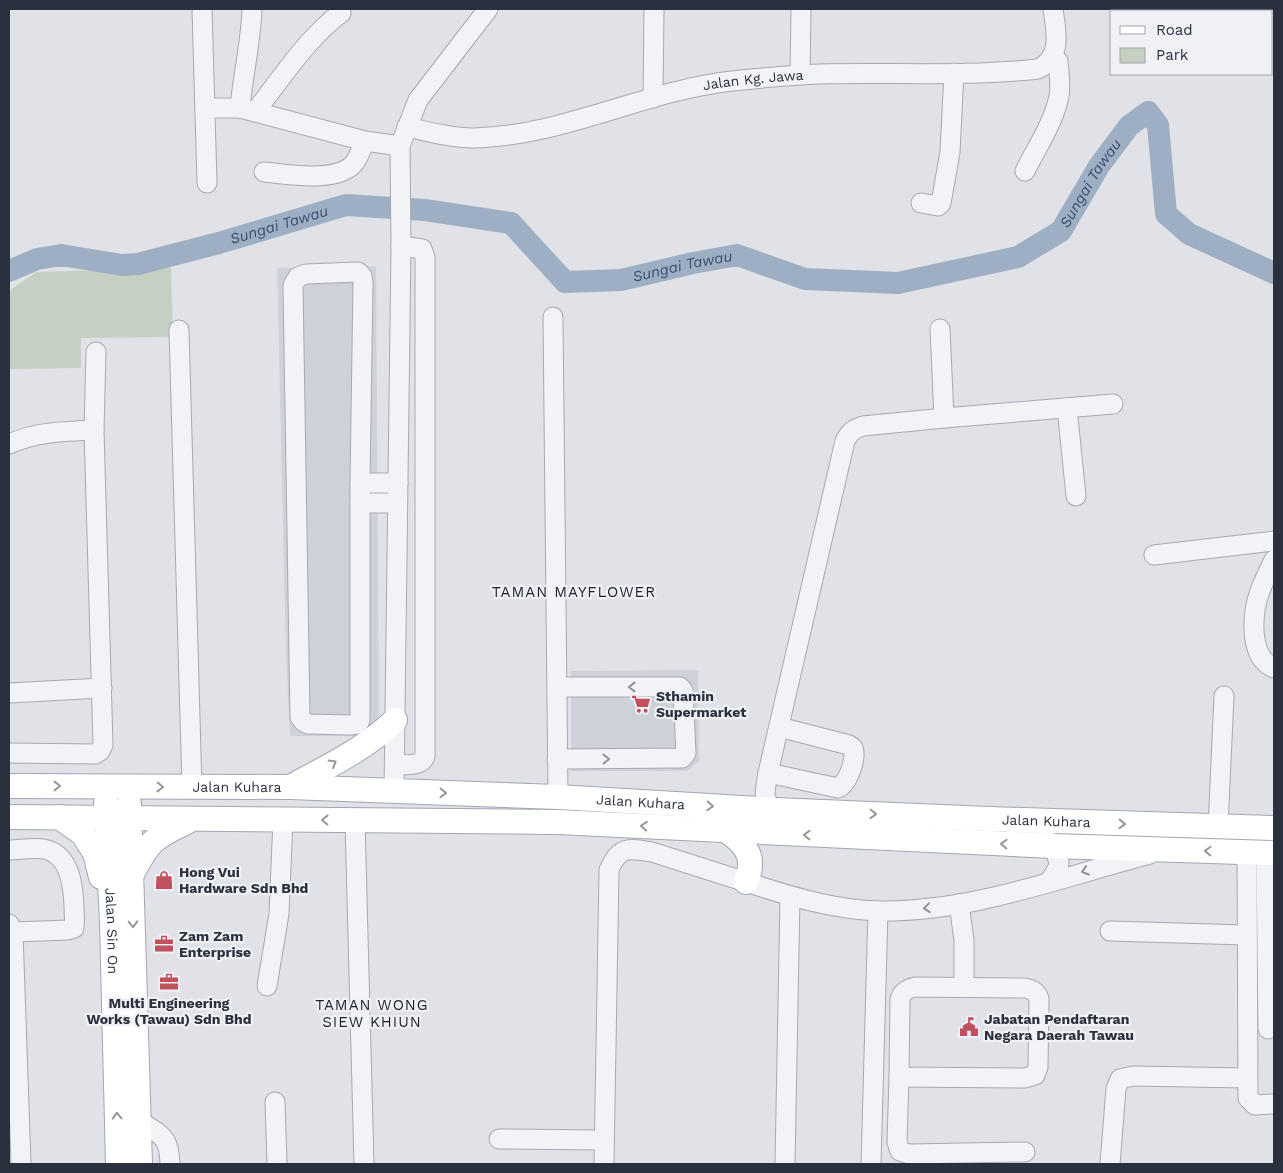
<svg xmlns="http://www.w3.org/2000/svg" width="1283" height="1173" font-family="'Work Sans',sans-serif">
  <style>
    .built { fill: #ced1d9 }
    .green { fill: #c5d0c2 }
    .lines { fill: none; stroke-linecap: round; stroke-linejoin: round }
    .river { stroke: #9eafc4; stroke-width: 22 }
    .minor-casing { stroke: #a6a9b1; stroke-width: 21 }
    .major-casing { stroke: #a0a7b2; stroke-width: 26 }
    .minor { stroke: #f2f3f6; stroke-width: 19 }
    .major { stroke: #fff; stroke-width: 24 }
    .oneway { stroke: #8e929a }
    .oneway2 { stroke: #94989e }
    .labels { text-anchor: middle; stroke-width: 4.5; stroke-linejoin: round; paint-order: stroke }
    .street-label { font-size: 14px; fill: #2a303d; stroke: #eff1f5 }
    .poi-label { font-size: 14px; font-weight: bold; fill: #2a303d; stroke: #eff1f5; text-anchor: start }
    .water-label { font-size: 15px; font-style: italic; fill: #394d6c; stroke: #eff1f5 }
    .neighbourhood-label { font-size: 15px; letter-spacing: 1px; fill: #1c212e; stroke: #eff1f5 }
  </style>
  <rect width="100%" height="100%" fill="#e0e2e7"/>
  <path class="built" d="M376 266 379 718 355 736H290L286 654 277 268Z
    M698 670 699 761 687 771H571V671Z"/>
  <path class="green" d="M171 268 173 337 81 338V368L9 369V291L36 272Z"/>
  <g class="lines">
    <path class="river" id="s1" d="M9 271 37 259 61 255 122 265 138 264 219 243 346 205 425 210 511 223 565 282 621 280 693 263 737 255 805 279 898 283 1018 257 1061 231 1099 166 1129 126 1148 112 1158 125 1166 214 1189 234 1274 273"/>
    <g class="minor-casing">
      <g id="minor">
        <path d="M202 9 207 183"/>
        <path d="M1133 9V11"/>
        <path d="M800 75 801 9"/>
        <path d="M653 98 654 9"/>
        <path d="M205 108H240L365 141 400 146"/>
        <path d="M240 108C243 74 251 42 252 9"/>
        <path d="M255 112C280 80 309 36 341 13"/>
        <path id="s2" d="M407 127C429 132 451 138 474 138 563 136 644 91 732 81 761 78 790 75 819 74 891 72 965 77 1038 69 1063 57 1056 31 1053 9"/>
        <path d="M1025 171C1037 147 1054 122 1059 96 1061 85 1059 73 1058 61L1052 56"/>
        <path d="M264 172C287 174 339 184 355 162 359 156 362 148 365 141"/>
        <path d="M921 203 938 206 941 203 950 152 954 73"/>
        <path d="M358 272 362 276 363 283 360 483V720L358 724 350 725 308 724 303 721 300 717 293 285 298 277 306 274Z"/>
        <path d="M553 317 558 797"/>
        <path d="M940 329 944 418"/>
        <path d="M179 330 192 788"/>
        <path d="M1067 408 1076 496"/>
        <path d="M9 444C39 431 62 432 94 430"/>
        <path d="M360 483H398"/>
        <path d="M360 503H397"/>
        <path d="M1154 555 1274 541"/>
        <path d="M1274 560C1269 570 1264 580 1260 591 1252 613 1248 657 1274 668"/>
        <path d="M557 687H680L683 691 686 753 682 758 557 759"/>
        <path d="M9 693 102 688"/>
        <path d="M9 753 95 754 100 751 103 745 94 430 96 352"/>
        <path d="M395 765C405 764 422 767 425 756V257L422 249 401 246"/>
        <path d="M768 773 838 788C848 784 857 758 853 748L849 745 779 727"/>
        <path d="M394 791 401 246 400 146 418 100 488 9"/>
        <path d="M775 810C760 799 766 789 768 773L845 441C850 432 853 429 863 426L944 418 1113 404"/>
        <path d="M355 821 364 1164"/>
        <path d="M1015 826 1041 833 1053 846 1059 862 1058 868 1049 882"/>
        <path d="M1218 827 1224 696"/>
        <path d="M9 850C19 850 33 847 44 849 69 854 73 883 74 905 74 913 75 921 74 928L68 930 13 932"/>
        <path d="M1247 852 1248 1098 1255 1105 1274 1104"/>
        <path d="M1266 853 1268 1029"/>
        <path d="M959 904 964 940V987"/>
        <path d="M9 924 13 932 21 1164"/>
        <path d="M1110 931 1246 935"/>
        <path d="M267 986 279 914 283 820"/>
        <path d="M915 987 1025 988C1031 989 1037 992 1039 999L1038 1067 1035 1075 1025 1078 899 1077 900 999C902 992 909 988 915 987Z"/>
        <path d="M899 1077 897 1142 900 1151 909 1154 1025 1152"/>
        <path d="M275 1102 277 1164"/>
        <path d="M140 1121C162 1136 169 1136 170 1164"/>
        <path d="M499 1139 604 1140"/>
        <path d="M604 1164 609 870C619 846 629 848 652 852 683 862 715 872 746 882 789 896 834 910 880 911 973 912 1061 877 1150 854"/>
        <path d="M785 1164 790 896"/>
        <path d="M871 1164 878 911"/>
        <path d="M1110 1164 1116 1089 1120 1079 1133 1076 1247 1078"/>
      </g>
    </g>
    <g class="major-casing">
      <g id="major">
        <path id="s3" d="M9 786 290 787 558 797 775 810 989 819 1274 828"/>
        <path d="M292 786C327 767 367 748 395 720"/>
        <path id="s4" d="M106 803 112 922 118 1164"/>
        <path d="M129 804 140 1164"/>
        <path d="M9 817 558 822 1053 846 1274 853"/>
        <path d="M59 817 83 834 95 853 101 877"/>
        <path d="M727 831C747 845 756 858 746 882"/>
        <path d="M132 874C149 841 153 838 187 822"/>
      </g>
    </g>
    <use href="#minor" class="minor"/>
    <use href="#major" class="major"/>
  </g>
  <defs><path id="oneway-chevron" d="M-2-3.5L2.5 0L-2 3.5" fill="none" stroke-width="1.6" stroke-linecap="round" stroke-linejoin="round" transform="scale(1.25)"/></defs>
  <g class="oneway">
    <use href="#oneway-chevron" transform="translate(632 687) rotate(180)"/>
    <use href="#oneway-chevron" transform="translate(606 759) rotate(-1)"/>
    <use href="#oneway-chevron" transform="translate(1085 871) rotate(164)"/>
    <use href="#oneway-chevron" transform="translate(927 908) rotate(174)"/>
  </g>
  <g class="oneway2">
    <use href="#oneway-chevron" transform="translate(333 763) rotate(-31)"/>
    <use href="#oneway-chevron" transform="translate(57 786)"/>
    <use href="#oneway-chevron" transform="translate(160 787) rotate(1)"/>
    <use href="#oneway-chevron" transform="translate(443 793) rotate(2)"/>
    <use href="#oneway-chevron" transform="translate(710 806) rotate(3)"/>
    <use href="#oneway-chevron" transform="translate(873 814) rotate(2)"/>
    <use href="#oneway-chevron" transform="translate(325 820) rotate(-179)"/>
    <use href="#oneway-chevron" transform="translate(1122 824) rotate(2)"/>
    <use href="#oneway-chevron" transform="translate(644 826) rotate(-176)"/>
    <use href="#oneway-chevron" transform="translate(807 835) rotate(-178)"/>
    <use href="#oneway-chevron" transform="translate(1004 844) rotate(-177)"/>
    <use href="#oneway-chevron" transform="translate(1208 851) rotate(-178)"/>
    <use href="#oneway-chevron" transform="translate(133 924) rotate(88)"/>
    <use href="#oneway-chevron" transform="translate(117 1116) rotate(-92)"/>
  </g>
  <defs>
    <g id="supermarket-bare" transform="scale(1.5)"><path d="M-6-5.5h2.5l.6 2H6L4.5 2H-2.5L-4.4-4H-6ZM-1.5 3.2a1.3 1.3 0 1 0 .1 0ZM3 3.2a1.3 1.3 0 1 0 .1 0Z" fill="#c0515d" stroke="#eff1f5" stroke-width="2.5" paint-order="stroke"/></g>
    <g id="shop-bare" transform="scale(1.5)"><path d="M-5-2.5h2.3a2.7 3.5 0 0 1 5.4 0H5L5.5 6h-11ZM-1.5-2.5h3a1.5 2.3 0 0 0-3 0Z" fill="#c0515d" stroke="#eff1f5" stroke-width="2.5" paint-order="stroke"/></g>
    <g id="office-bare" transform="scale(1.5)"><path d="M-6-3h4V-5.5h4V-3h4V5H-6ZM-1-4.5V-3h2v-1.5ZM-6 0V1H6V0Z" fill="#c0515d" stroke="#eff1f5" stroke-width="2.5" paint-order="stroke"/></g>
    <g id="civic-bare" transform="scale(1.5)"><path d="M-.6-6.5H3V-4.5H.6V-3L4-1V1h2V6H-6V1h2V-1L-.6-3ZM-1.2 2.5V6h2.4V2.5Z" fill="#c0515d" stroke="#eff1f5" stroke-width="2.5" paint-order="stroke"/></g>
  </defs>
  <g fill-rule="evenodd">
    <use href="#supermarket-bare" x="641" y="704"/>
    <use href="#shop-bare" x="164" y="880"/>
    <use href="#office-bare" x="164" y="944"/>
    <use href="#office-bare" x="169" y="982"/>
    <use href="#civic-bare" x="969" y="1027"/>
  </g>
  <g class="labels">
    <g class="street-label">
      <text dy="5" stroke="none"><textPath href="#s2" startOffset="354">Jalan Kg. Jawa</textPath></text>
      <text dy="5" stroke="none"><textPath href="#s3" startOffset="228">Jalan Kuhara</textPath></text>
      <text dy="5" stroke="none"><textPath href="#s3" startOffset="632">Jalan Kuhara</textPath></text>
      <text dy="5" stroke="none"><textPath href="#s3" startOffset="1038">Jalan Kuhara</textPath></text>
      <text dy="5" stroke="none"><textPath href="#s4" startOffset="128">Jalan Sin On</textPath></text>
    </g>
    <g class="poi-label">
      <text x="656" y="701">Sthamin<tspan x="656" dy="16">Supermarket</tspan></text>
      <text x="179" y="877">Hong Vui<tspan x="179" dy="16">Hardware Sdn Bhd</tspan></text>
      <text x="179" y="941">Zam Zam<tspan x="179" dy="16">Enterprise</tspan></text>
      <text x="169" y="1008" text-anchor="middle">Multi Engineering<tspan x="169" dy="16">Works (Tawau) Sdn Bhd</tspan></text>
      <text x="984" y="1024">Jabatan Pendaftaran<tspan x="984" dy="16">Negara Daerah Tawau</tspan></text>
    </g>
    <g class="water-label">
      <text dy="5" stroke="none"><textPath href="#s1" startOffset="1164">Sungai Tawau</textPath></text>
      <text dy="5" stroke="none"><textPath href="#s1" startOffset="279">Sungai Tawau</textPath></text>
      <text dy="5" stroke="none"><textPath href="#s1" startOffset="714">Sungai Tawau</textPath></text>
    </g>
    <g class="neighbourhood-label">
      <text x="574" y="597">TAMAN MAYFLOWER</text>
      <text x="372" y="1010">TAMAN WONG<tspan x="372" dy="17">SIEW KHIUN</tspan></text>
    </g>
  </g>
  <rect width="1283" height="1173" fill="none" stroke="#2a303d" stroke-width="20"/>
  <rect x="1110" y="10" width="162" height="65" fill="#eff1f5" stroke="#a0a4ab"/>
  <rect x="1120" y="26" width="25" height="8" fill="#ffffff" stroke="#a0a4ab"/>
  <text x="1156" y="35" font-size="15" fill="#2a303d">Road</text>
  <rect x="1120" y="48" width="25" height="15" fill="#c5d0c2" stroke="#a0a4ab"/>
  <text x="1156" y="60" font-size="15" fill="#2a303d">Park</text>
</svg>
